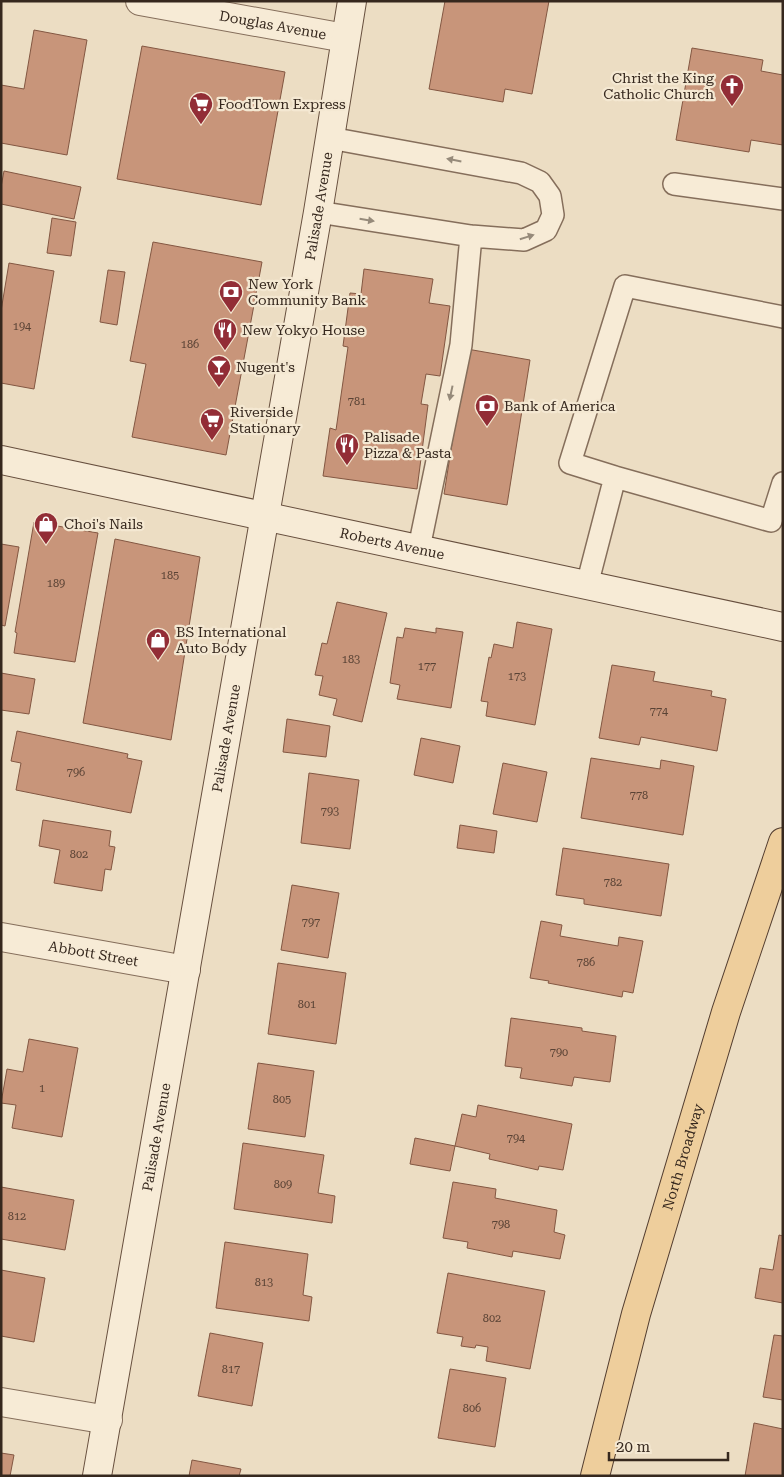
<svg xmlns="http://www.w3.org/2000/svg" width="784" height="1477" font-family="'Roboto Serif',serif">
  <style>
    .building { fill: #c8957a; stroke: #835742 }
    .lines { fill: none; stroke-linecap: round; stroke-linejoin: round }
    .lane-casing { stroke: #856e5b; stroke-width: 24 }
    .street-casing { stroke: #856e5b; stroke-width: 30 }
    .secondary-casing { stroke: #674f3e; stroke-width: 30 }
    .primary-casing { stroke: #533d2f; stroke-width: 30 }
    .lane { stroke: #f7ebd6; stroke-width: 21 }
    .street { stroke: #f7ebd6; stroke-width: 28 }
    .secondary { stroke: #f7ebd6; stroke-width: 28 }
    .primary { stroke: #eece9c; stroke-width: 28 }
    .oneway { fill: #968a7a }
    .labels { text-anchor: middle; stroke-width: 4.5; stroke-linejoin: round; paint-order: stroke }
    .number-label { font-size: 11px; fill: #5a4335 }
    .street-label { font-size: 14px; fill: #36281e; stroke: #f4e8d2 }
    .poi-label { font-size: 14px; fill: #36281e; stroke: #f4e8d2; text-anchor: start }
  </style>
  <rect width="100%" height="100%" fill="#ecddc3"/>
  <path class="building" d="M445 1H549L532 94 505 89 503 102 429 89Z
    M34 30 87 40 67 155 1 143V85L24 89Z
    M142 46 285 72 261 205 117 179Z
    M692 48 763 60 761 71 783 75V145L751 140 749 152 676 140Z
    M4 171 81 187 74 219 1 204V187Z
    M52 218 76 222 71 256 47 253Z
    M153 242 262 262 226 455 132 437 146 364 130 361Z
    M9 263 54 271 34 389 1 383V311Z
    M364 269 433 279 429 303 450 306 440 376 426 374 421 404 428 405 417 489 323 476 330 428 336 430 348 347 343 346 350 293 361 294Z
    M108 270 125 272 117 325 100 322Z
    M467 349 530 360 507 505 444 494Z
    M34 522 98 533 75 662 14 653 17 633 15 632Z
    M115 539 200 557 171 740 83 723Z
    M1 544 19 547 5 626 1 625Z
    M337 602 387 613 362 722 333 715 337 699 319 695 323 676 315 675 322 643 327 644Z
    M517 622 552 629 535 725 486 716 488 702 481 701 489 657 491 658 494 644 513 648Z
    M405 628 436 633V628L463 632 451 708 397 699 400 685 390 683 397 637 403 638Z
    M612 665 655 672 653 681 712 691 711 696 726 699 717 751 641 737 639 745 599 738Z
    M1 673 35 679 29 714 1 710Z
    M287 719 330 726 326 757 283 752Z
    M17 731 128 754 127 758 142 761 131 813 16 790 21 763 11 761Z
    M421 738 460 746 453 783 414 775Z
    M591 758 660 769 661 760 694 766 683 835 581 818Z
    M503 763 547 772 537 822 493 814Z
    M309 773 359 780 350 849 301 843Z
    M43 820 111 831 109 846 115 847 111 870 105 869 102 891 54 883 60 850 39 846Z
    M460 825 497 831 494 853 457 848Z
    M563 848 669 864 661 916 584 904V899L556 895Z
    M292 885 339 893 328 958 281 950Z
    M541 921 562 925 560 936 618 946 619 937 643 941 633 993 623 991 622 997 548 983 549 981 530 978Z
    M278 963 346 973 336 1044 268 1034Z
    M511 1018 582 1028V1031L616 1036 610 1082 574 1077 572 1086 520 1078 522 1068 505 1066Z
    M29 1039 78 1048 62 1137 12 1128 16 1105 1 1103 7 1069 23 1072Z
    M258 1063 314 1071 305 1137 248 1129Z
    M478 1105 572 1124 563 1170 539 1166 538 1170 489 1159 490 1154 455 1146 462 1114 476 1117Z
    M415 1138 455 1146 450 1171 410 1164Z
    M243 1143 324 1155 318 1193 335 1196 332 1223 234 1209Z
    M453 1182 496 1189 495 1198 557 1210 554 1232 565 1235 560 1259 513 1251 512 1257 467 1248 468 1242 443 1238Z
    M1 1187 74 1200 65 1250 1 1239Z
    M779 1235 783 1236V1303L755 1298 760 1268 773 1270Z
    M225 1242 308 1254 303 1295 312 1297 309 1321 216 1308Z
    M1 1270 45 1278 34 1342 1 1336Z
    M448 1273 545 1291 530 1369 486 1361 488 1347 476 1345 475 1348 461 1346 463 1337 437 1333Z
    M210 1333 263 1343 252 1406 198 1396Z
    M774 1335 783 1336V1400L763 1397Z
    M450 1369 506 1378 495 1447 438 1438Z
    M754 1423 783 1429V1476H745Z
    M1 1453 14 1455 10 1476H1Z
    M192 1460 241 1469 239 1476H189Z"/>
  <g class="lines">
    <g class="lane-casing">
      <path id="lane" d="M674 184 783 199
        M318 212 471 236 524 240 546 230 553 215 550 196 540 182 521 173 330 138
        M783 317 625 286 570 463 615 477 771 521 783 483
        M419 548 461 345 471 236
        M587 585 615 477"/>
    </g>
    <g class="street-casing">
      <g id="street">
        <path id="s1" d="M140 1 345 38"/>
        <path id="s2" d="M1 937 186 970"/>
        <path d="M1 1402 108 1420"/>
      </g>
    </g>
    <g class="secondary-casing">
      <g id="secondary">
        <path id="s3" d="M1 460 783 627"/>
        <path id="s4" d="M97 1476 318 212 352 1"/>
      </g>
    </g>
    <g class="primary-casing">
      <g id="primary">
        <path id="s5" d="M595 1476 636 1314 726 1012 783 842"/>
      </g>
    </g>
    <use href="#lane" class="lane"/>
    <use href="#street" class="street"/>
    <use href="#secondary" class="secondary"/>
    <use href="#primary" class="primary"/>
  </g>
  <defs><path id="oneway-solid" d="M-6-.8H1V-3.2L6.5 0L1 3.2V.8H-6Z" transform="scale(1.25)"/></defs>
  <g class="oneway">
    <use href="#oneway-solid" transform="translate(454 160) rotate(-169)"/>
    <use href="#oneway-solid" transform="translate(367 220) rotate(9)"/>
    <use href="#oneway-solid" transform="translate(527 237) rotate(-17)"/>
    <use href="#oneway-solid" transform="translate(451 393) rotate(102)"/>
  </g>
  <defs>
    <g id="church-pin" transform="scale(1.25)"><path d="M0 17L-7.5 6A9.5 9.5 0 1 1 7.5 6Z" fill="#922d36" stroke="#f4e8d2"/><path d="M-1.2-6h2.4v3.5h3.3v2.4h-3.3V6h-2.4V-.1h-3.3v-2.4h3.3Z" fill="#fff"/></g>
    <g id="supermarket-pin" transform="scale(1.25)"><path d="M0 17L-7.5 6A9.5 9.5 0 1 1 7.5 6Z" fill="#922d36" stroke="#f4e8d2"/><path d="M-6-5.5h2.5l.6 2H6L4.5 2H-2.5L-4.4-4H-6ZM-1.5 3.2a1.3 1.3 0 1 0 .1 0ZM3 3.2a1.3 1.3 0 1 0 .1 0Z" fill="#fff"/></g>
    <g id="bank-pin" transform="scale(1.25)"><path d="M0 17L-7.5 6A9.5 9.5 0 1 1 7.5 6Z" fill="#922d36" stroke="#f4e8d2"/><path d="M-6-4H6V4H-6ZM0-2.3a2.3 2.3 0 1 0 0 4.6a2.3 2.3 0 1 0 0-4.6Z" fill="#fff"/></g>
    <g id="restaurant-pin" transform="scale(1.25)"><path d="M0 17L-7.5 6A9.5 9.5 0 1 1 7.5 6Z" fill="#922d36" stroke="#f4e8d2"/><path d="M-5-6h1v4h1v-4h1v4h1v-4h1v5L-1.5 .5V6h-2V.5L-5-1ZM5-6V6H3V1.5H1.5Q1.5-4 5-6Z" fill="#fff"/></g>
    <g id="bar-pin" transform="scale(1.25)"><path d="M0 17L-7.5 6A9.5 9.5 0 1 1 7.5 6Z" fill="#922d36" stroke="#f4e8d2"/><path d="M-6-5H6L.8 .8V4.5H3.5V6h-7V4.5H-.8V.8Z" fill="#fff"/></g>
    <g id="shop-pin" transform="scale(1.25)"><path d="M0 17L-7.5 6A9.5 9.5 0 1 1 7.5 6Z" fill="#922d36" stroke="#f4e8d2"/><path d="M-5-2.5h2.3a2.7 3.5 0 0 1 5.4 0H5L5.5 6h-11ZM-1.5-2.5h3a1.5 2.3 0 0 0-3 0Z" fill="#fff"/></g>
  </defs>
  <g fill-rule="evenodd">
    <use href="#church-pin" x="732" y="86"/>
    <use href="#supermarket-pin" x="201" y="104"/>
    <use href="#bank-pin" x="231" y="292"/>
    <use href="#restaurant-pin" x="225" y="330"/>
    <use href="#bar-pin" x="219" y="367"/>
    <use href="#bank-pin" x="487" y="406"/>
    <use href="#supermarket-pin" x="212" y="420"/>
    <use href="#restaurant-pin" x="347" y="445"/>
    <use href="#shop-pin" x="46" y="524"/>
    <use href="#shop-pin" x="158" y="640"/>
  </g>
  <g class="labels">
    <g class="number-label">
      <text x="22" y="330">194</text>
      <text x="190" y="348">186</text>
      <text x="357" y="405">781</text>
      <text x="170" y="579">185</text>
      <text x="56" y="587">189</text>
      <text x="351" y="663">183</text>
      <text x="427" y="670">177</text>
      <text x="517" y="680">173</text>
      <text x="659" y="715">774</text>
      <text x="76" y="776">796</text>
      <text x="639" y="799">778</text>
      <text x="330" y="815">793</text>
      <text x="79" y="858">802</text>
      <text x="613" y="886">782</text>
      <text x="311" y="926">797</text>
      <text x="586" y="966">786</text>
      <text x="307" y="1008">801</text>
      <text x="559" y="1056">790</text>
      <text x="42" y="1092">1</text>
      <text x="282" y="1103">805</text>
      <text x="516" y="1142">794</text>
      <text x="283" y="1188">809</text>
      <text x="17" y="1220">812</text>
      <text x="501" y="1228">798</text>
      <text x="264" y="1286">813</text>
      <text x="492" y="1322">802</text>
      <text x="231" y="1373">817</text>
      <text x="472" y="1412">806</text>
    </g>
    <g class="street-label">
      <text dy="5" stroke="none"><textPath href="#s1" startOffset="135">Douglas Avenue</textPath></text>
      <text dy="5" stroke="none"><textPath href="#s4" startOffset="1289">Palisade Avenue</textPath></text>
      <text dy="5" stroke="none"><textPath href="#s3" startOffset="400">Roberts Avenue</textPath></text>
      <text dy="5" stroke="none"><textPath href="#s4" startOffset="749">Palisade Avenue</textPath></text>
      <text dy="5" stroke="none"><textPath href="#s2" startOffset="94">Abbott Street</textPath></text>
      <text dy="5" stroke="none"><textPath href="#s4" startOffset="344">Palisade Avenue</textPath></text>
      <text dy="5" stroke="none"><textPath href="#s5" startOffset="331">North Broadway</textPath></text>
    </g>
    <g class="poi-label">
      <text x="714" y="83" text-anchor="end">Christ the King<tspan x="714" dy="16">Catholic Church</tspan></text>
      <text x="218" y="109">FoodTown Express</text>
      <text x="248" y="289">New York<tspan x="248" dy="16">Community Bank</tspan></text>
      <text x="242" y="335">New Yokyo House</text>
      <text x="236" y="372">Nugent's</text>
      <text x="504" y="411">Bank of America</text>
      <text x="230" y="417">Riverside<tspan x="230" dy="16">Stationary</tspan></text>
      <text x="364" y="442">Palisade<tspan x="364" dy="16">Pizza &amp; Pasta</tspan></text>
      <text x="64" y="529">Choi's Nails</text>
      <text x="176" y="637">BS International<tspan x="176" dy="16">Auto Body</tspan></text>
    </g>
  </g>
  <rect width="784" height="1477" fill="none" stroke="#36281e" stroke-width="5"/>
  <path d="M609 1452v8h119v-8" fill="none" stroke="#36281e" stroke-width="2.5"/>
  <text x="616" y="1452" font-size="15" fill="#36281e" stroke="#f4e8d2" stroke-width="4" paint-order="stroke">20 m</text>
</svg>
